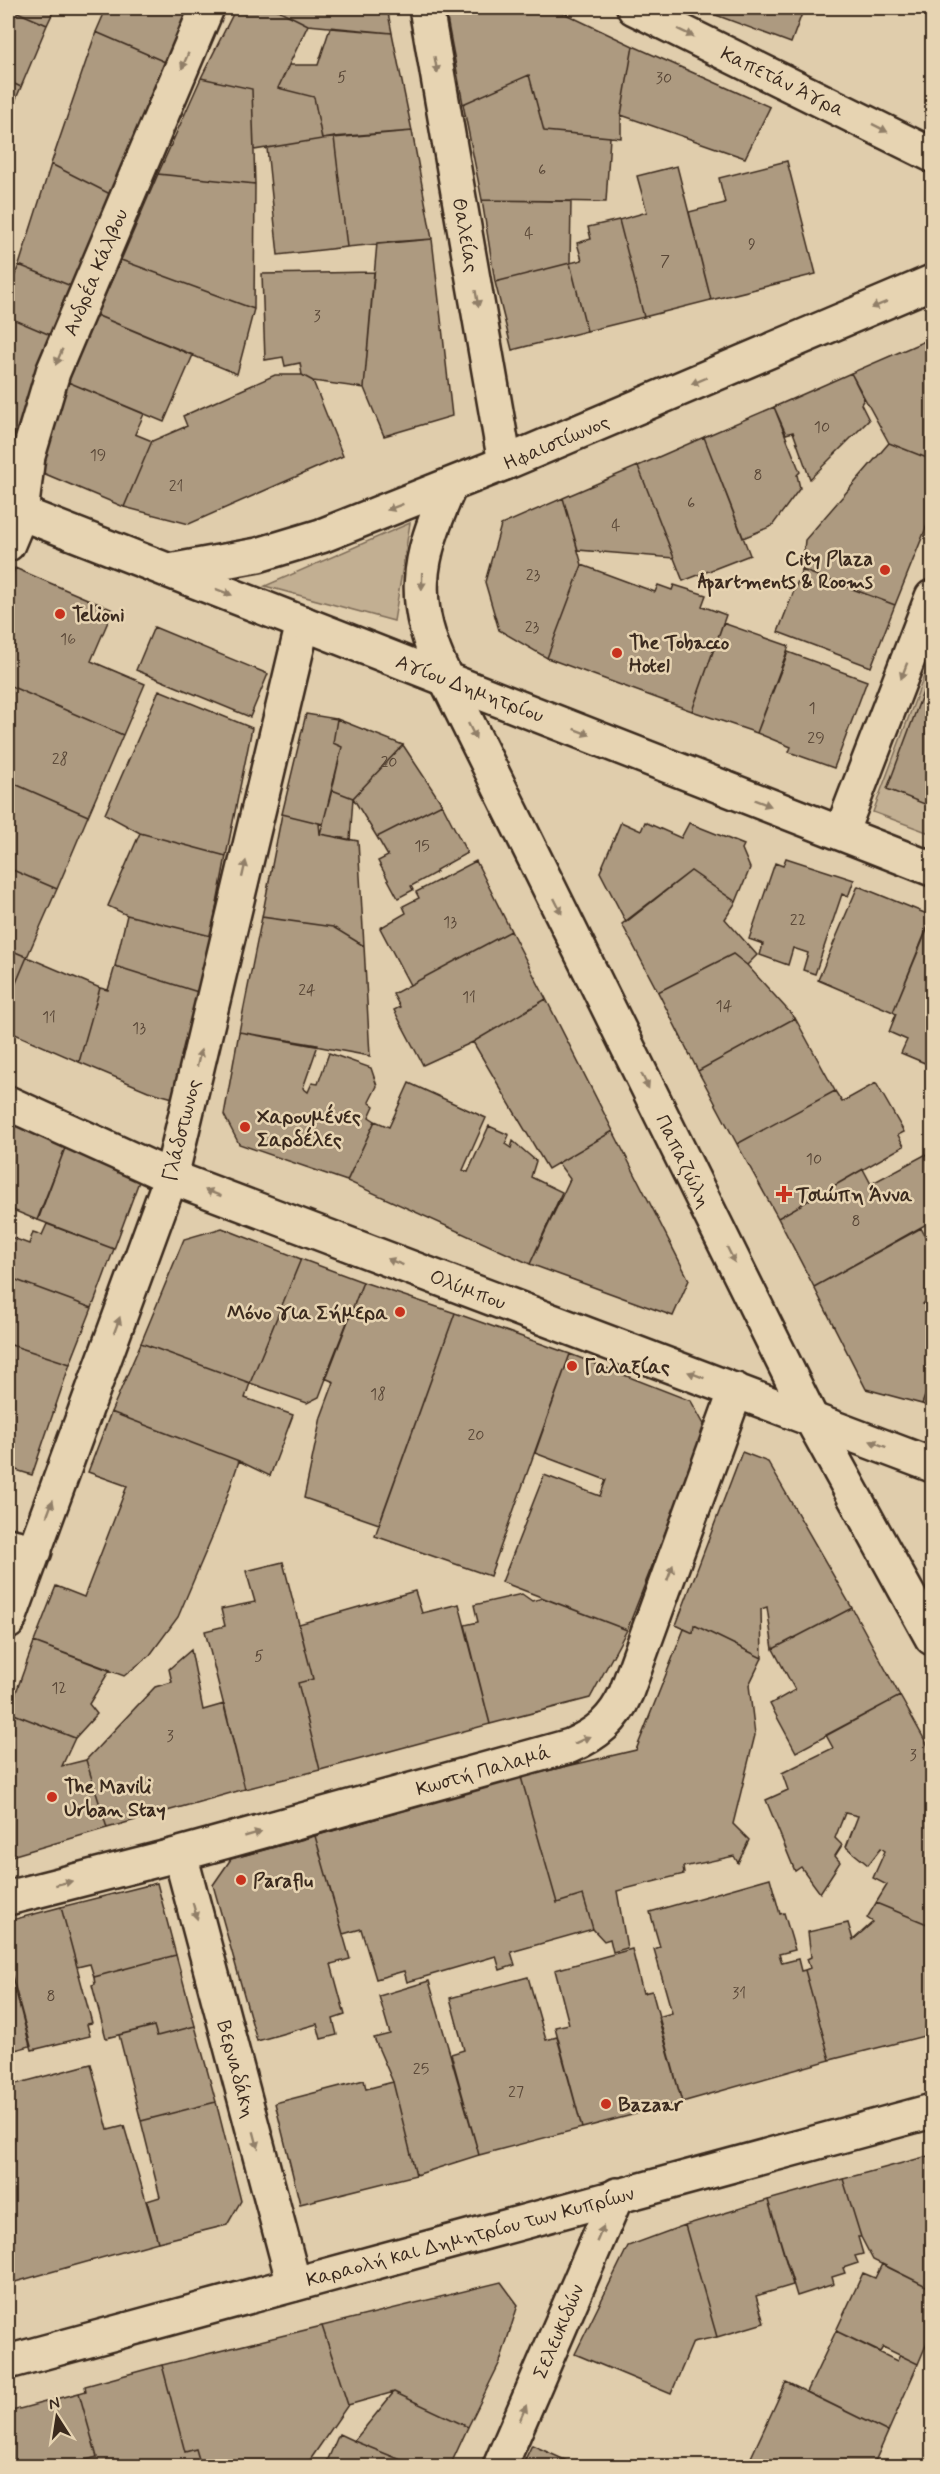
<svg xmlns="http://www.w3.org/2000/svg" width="940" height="2474" font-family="Mynerve,sans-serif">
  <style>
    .green { fill: #c2af92; stroke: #7e6c58; stroke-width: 1.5 }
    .building { fill: #ad9a80; stroke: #3b2a1e; stroke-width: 1.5 }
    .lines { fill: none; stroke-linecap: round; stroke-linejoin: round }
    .minor-casing { stroke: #3b2a1e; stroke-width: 38 }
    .tertiary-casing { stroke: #3b2a1e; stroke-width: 38 }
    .secondary-casing { stroke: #3b2a1e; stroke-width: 38 }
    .minor { stroke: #e7d4b2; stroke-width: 33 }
    .tertiary { stroke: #e7d4b2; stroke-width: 33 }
    .secondary { stroke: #e7d4b2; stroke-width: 33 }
    .oneway { fill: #917f68 }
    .poi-dot { fill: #c8321e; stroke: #e7d4b2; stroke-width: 2 }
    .labels { text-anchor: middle; stroke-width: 5; stroke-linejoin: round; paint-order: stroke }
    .number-label { font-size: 16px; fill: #584636 }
    .street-label { font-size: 20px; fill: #3b2a1e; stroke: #e7d4b2 }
    .poi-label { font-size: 20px; font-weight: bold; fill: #3b2a1e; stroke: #e7d4b2; text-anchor: start }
  </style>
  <rect width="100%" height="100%" fill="#e0cdac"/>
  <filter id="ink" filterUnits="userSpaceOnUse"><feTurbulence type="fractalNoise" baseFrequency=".0167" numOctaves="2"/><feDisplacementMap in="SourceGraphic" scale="12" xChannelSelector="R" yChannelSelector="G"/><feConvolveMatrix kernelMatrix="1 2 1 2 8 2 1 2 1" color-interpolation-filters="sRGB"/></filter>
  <g filter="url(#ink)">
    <path class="green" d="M410 523 394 621 265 586Z
      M932 655V834L873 812Z"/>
    <path class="building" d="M8 8H55L47 25Z
      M8 8 47 25 21 87 8 81Z
      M118 8H197L172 65 96 32 106 9 115 13Z
      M236 8H274L308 25 278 88 314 97 322 139 254 150 252 89 201 78Z
      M274 8H387L392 33 308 25Z
      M445 8H553L633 46 621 115V138L544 131 529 75 463 104Z
      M697 8H804L791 43Z
      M330 28 392 33 412 131 322 139 314 97 278 88 289 65H318Z
      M96 32 172 65 116 197 51 164Z
      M633 46 770 107 745 158 621 115Z
      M529 75 544 131 610 137 606 202 482 200 463 104Z
      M201 78 252 89 255 184 158 174Z
      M8 81 21 87 8 117Z
      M412 131 432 239 347 247 334 137Z
      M334 137 347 247 278 255 267 148Z
      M787 161 816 274 711 300 689 212 725 203 719 178Z
      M51 164 116 197 76 288 19 265Z
      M677 166 711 300 644 317 619 220 647 212 637 176Z
      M158 174 255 184 254 309 121 260Z
      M482 200 571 201 570 263 495 282Z
      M619 220 644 317 587 331 570 263 582 260 577 243 591 239 588 227Z
      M432 239 452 416 384 436 364 388 377 243Z
      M121 260 254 309 237 374 96 315Z
      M570 263 587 331 512 350 495 282Z
      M19 265 76 288 55 337 8 317V292Z
      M374 272 364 388 313 381 302 375 300 363 285 366 283 357 265 360 262 274Z
      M96 315 193 355 164 422 68 382Z
      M8 317 55 337 8 450Z
      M932 338V460L889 443 851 373Z
      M851 373 864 399 861 404 869 420 810 479 793 432 786 434 774 407Z
      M275 375H302L313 381 343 456 189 524 124 507 152 441 187 426 183 416Z
      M68 382 144 414 135 434 152 441 124 507 31 468Z
      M774 407 800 472 797 475 800 488 772 526 743 538 704 437Z
      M704 437 750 555 683 581 638 466Z
      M889 443 932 460V513L895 605 802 570 805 540Z
      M638 466 674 558 578 550 563 498Z
      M563 498 582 565 547 658 499 630 485 582 501 525Z
      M582 565 655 592 658 585 672 590 674 585 706 595 702 606 726 615 692 711 547 658Z
      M15 568 113 610 91 661 145 684 123 735 8 685V586Z
      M802 570 895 605 871 667 778 632Z
      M723 623 789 646 757 733 692 711Z
      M154 627 268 674 250 717 136 670Z
      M788 652 867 681 834 768 789 752 791 747 757 733Z
      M932 668V807L887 789Z
      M8 685 123 735 88 816 8 781Z
      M159 690 252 728 226 856 140 833 105 814Z
      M306 714 337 719 333 743 342 747 323 824 282 814Z
      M337 719 403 745 353 798 332 790 342 747 333 743Z
      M403 745 442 804 377 837 353 798Z
      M8 781 88 816 57 889 8 868Z
      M332 790 353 798 350 840 320 834Z
      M442 804 467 853 436 870 437 872 411 886 413 890 398 898 378 861 388 856 377 837Z
      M282 814 319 823 320 834 358 841 364 946 333 927 262 917Z
      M621 822 641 831 645 822 681 838 689 823 744 845 742 849 750 868 736 902 691 871 626 922 600 872Z
      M140 833 226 856 211 936 127 915 108 906Z
      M786 858 854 880 848 897 842 894 815 974 803 970 808 953 793 948 788 965 760 955 763 944 749 939 775 863 783 866Z
      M476 861 511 931 410 985 380 928 406 913 403 906 419 898 416 892Z
      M8 868 57 889 27 957 8 949Z
      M691 871 736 902 725 919 757 955 747 965 733 954 658 992 622 924Z
      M858 886 932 916 893 1012 818 980Z
      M127 915 211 936 198 992 115 966Z
      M262 917 333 927 364 946 370 1056 239 1032Z
      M932 918V1066L901 1053 907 1040 889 1032 896 1014 893 1012Z
      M511 931 546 999 473 1042 423 1065 394 1010 400 1007 393 994Z
      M8 949 27 957 8 1002Z
      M733 954 747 965 795 1018 698 1071 658 992Z
      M27 957 100 988 79 1062 8 1031V1002Z
      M115 966 198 992 173 1098 148 1091 79 1062 100 988 108 990Z
      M546 999 613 1131 548 1169 473 1042Z
      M795 1018 835 1091 737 1144 698 1071Z
      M239 1032 318 1045 303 1088 308 1092 312 1083 318 1084 329 1053 371 1068 377 1086 369 1102 374 1106 369 1117 375 1121 347 1181 239 1144 224 1115Z
      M409 1083 486 1118 463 1170 468 1172 489 1126 509 1135 505 1144 511 1148 513 1141 536 1161 531 1177 562 1192 530 1264 347 1181 375 1121 389 1127Z
      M876 1083 904 1132 898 1135 904 1146 778 1218 737 1144 835 1091 842 1102Z
      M8 1122 65 1148 37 1220 8 1208Z
      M613 1131 689 1280 673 1316 530 1264 570 1179 558 1163Z
      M65 1148 141 1176 114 1249 38 1220Z
      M932 1151V1221L814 1287 778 1218 863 1169 871 1184Z
      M47 1224 114 1249 92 1308 8 1277V1236L29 1244 33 1232 42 1235Z
      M222 1228 301 1259 250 1383 141 1343 184 1239Z
      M921 1228 932 1249V1295L923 1304 932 1308V1377L922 1404 866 1389 814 1287Z
      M301 1259 363 1282 319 1397 307 1403 250 1383Z
      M8 1277 92 1308 70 1364 8 1344Z
      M363 1282 455 1313 379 1524 304 1498 321 1417 334 1382 325 1378Z
      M455 1313 570 1354 490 1576 375 1536Z
      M141 1343 250 1383 245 1398 293 1415 270 1476 239 1461 111 1412Z
      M8 1344 70 1364 32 1475 13 1469 8 1472Z
      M570 1354 691 1401 706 1428 627 1630 502 1582 544 1475 600 1496 606 1480 535 1453Z
      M932 1377V1408L922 1404Z
      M111 1412 239 1461 218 1523 178 1617 150 1655 124 1676 34 1642 56 1586 84 1597 127 1486 88 1472Z
      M742 1452 768 1462 852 1608 773 1649 767 1607 761 1609 762 1658 694 1625 693 1633 676 1625Z
      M283 1562 313 1679 298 1683 320 1770 245 1789 205 1631 225 1626 221 1609 255 1602 246 1571Z
      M415 1591 422 1613 459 1604 490 1724 320 1770 298 1683 313 1679 299 1624Z
      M522 1594 532 1601 543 1598 627 1630 590 1698 490 1724 465 1625 478 1622 474 1605Z
      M852 1608 900 1696 796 1752 770 1704 795 1690 773 1649Z
      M694 1625 762 1658 749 1685 755 1735 733 1824 749 1840 738 1863 734 1856 683 1867 684 1874 617 1891 627 1948 613 1952 610 1939 604 1941 593 1929 583 1895 557 1903 521 1777 636 1750 684 1629 693 1633Z
      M34 1642 110 1670 89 1704 97 1714 75 1738 9 1712Z
      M191 1650 203 1710 224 1704 245 1789 107 1828 86 1760 155 1687 172 1682 169 1669Z
      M900 1696 932 1753V1926L876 1903 887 1885 873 1878 885 1851 881 1848 868 1865 846 1847 858 1816 845 1813 835 1838 842 1845 835 1856 840 1862 820 1893 801 1867 795 1871 766 1800 788 1790 782 1773 833 1748 826 1735Z
      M9 1712 75 1738 62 1766 86 1760 107 1828 8 1857Z
      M521 1777 557 1903 583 1895 593 1929 511 1952 515 1965 500 1970 496 1956 407 1982 404 1971 376 1979 361 1929 343 1934 315 1836Z
      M315 1836 350 1959 331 1964 345 2015 333 2019 337 2035 321 2039 317 2024 257 2041 213 1885 231 1859Z
      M770 1878 780 1914 784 1913 795 1950 779 1954 782 1963 798 1959 801 1971 805 1970 830 2060 682 2102 658 2017 672 2013 654 1949 660 1947 650 1912Z
      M157 1883 176 1955 94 1977 90 1964 77 1967 61 1907Z
      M876 1903 932 1926V2034L830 2060 805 1970 810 1968 807 1959 811 1957 808 1932 848 1923 853 1940 873 1922 867 1918Z
      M61 1907 92 2023 87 2024 90 2036 32 2050 8 1961V1921Z
      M632 1949 643 1993 652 1991 682 2102 582 2128 555 2027 569 2024 555 1970Z
      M176 1955 195 2026 157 2036 154 2026 106 2038 92 1985 95 1984 94 1977Z
      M8 1961 30 2046 8 2052Z
      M528 1977 546 2040 557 2037 582 2128 479 2155 451 2054 464 2050 450 1998Z
      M429 1981 479 2155 416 2175 393 2082 374 2038 390 2034 379 1996Z
      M154 2026 157 2036 195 2026 216 2102 141 2121 119 2035Z
      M91 2064 108 2130 124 2126 158 2242 8 2284V2086Z
      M364 2080 366 2089 393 2082 416 2175 300 2204 275 2103Z
      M216 2102 241 2201 227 2225 158 2242 147 2201 160 2197 141 2121Z
      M932 2155V2289L873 2260 861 2237 843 2179Z
      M843 2179 861 2237H858L863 2254 855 2256 858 2263 843 2268 845 2273 832 2277 834 2284 797 2296 768 2200Z
      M768 2200 793 2285 756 2296 764 2323 717 2337 685 2225Z
      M685 2225 717 2337 693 2342 671 2394 575 2354 628 2246Z
      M882 2264 932 2289V2331L918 2364 883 2347 880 2352 836 2331 863 2273 875 2278Z
      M501 2282 518 2305 500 2362 468 2427 394 2392 348 2405 322 2326Z
      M322 2326 348 2405 310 2460 289 2466H201L196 2449 185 2452 162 2365Z
      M836 2331 897 2361 900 2355 918 2364 888 2432 807 2392Z
      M162 2365 185 2452 196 2449 201 2466H76L75 2463 97 2457 79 2393 86 2391 85 2386Z
      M786 2382 888 2432 873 2466H747Z
      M394 2392 468 2427 450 2466H416L354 2441Z
      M79 2393 97 2457 75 2463 76 2466H8V2412Z
      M339 2434 354 2441 416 2466H325Z
      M532 2445 578 2466H522Z"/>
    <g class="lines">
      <g class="minor-casing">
        <path id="minor" d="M426 8 505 463
          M634 8 932 155
          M8 544 21 513 28 456 53 372 207 8
          M841 833 932 597
          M8 1103 171 1177 932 1465
          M8 1545 35 1551
          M8 1622 171 1177 303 623
          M180 1854 294 2284
          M8 1898 180 1854 570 1746C597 1734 614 1720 626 1693L736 1390
          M500 2466 617 2195"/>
      </g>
      <g class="tertiary-casing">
        <path id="tertiary" d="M446 679 812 1420 932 1638"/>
      </g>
      <g class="secondary-casing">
        <path id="secondary" d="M8 508 932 869
          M169 571 258 555 321 536 505 463 932 282
          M446 679C409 602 416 561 450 486
          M8 2362 932 2111"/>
      </g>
      <use href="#minor" class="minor"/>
      <use href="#tertiary" class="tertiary"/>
      <use href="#secondary" class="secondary"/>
    </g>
    <defs><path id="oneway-solid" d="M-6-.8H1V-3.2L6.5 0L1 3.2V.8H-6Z" transform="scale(1.5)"/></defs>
    <g class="oneway">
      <use href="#oneway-solid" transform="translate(686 33) rotate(26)"/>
      <use href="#oneway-solid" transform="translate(185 61) rotate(113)"/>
      <use href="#oneway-solid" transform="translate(436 65) rotate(80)"/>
      <use href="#oneway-solid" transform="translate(880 128) rotate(27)"/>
      <use href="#oneway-solid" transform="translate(477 299) rotate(80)"/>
      <use href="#oneway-solid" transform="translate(879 305) rotate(157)"/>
      <use href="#oneway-solid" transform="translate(59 357) rotate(113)"/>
      <use href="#oneway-solid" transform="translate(699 381) rotate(157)"/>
      <use href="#oneway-solid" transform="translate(395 507) rotate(159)"/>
      <use href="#oneway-solid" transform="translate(422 581) rotate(91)"/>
      <use href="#oneway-solid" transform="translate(224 592) rotate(21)"/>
      <use href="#oneway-solid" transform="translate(904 671) rotate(111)"/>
      <use href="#oneway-solid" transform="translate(472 731) rotate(64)"/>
      <use href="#oneway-solid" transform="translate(582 732) rotate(21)"/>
      <use href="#oneway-solid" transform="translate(763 803) rotate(21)"/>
      <use href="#oneway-solid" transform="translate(244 869) rotate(-77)"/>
      <use href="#oneway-solid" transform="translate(558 906) rotate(64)"/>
      <use href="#oneway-solid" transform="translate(199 1058) rotate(-77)"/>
      <use href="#oneway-solid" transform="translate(645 1081) rotate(64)"/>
      <use href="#oneway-solid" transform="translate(213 1193) rotate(-159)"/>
      <use href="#oneway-solid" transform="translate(731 1255) rotate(64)"/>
      <use href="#oneway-solid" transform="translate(395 1262) rotate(-159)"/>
      <use href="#oneway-solid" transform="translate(117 1325) rotate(-70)"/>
      <use href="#oneway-solid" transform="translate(696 1375) rotate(-159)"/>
      <use href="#oneway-solid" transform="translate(878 1444) rotate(-159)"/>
      <use href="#oneway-solid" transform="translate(50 1508) rotate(-70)"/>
      <use href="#oneway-solid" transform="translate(670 1573) rotate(-70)"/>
      <use href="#oneway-solid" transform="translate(582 1740) rotate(-25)"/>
      <use href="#oneway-solid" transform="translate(253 1834) rotate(-16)"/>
      <use href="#oneway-solid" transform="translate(64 1883) rotate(-14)"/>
      <use href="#oneway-solid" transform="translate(195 1911) rotate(75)"/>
      <use href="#oneway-solid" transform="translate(256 2140) rotate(75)"/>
      <use href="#oneway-solid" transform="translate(600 2234) rotate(-67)"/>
      <use href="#oneway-solid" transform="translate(523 2413) rotate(-67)"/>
    </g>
  </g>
  <g class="poi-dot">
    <circle cx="885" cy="570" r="6"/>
    <circle cx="60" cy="614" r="6"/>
    <circle cx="617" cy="653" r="6"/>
    <circle cx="245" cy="1127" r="6"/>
    <path d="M781 1185h6v6h6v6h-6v6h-6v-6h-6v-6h6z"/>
    <circle cx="400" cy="1312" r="6"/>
    <circle cx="572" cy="1366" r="6"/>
    <circle cx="52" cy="1797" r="6"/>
    <circle cx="241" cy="1880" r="6"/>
    <circle cx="606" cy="2104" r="6"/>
  </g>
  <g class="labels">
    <g class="number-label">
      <text x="342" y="82">5</text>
      <text x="664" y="83">30</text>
      <text x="542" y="175">6</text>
      <text x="529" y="238">4</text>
      <text x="752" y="249">9</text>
      <text x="665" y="266">7</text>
      <text x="317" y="321">3</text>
      <text x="822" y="432">10</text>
      <text x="98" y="460">19</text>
      <text x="758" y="480">8</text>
      <text x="176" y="491">21</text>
      <text x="691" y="508">6</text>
      <text x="616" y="530">4</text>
      <text x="533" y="580">23</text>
      <text x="532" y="632">23</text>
      <text x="68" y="644">16</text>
      <text x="812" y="713">1</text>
      <text x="816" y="743">29</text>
      <text x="60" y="764">28</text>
      <text x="389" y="767">20</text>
      <text x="422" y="851">15</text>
      <text x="798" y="925">22</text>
      <text x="450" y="927">13</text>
      <text x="307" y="995">24</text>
      <text x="469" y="1002">11</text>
      <text x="724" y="1011">14</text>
      <text x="49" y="1022">11</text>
      <text x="139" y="1033">13</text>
      <text x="814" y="1164">10</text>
      <text x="856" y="1226">8</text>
      <text x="378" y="1399">18</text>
      <text x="476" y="1440">20</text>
      <text x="259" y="1661">5</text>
      <text x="59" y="1693">12</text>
      <text x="170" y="1741">3</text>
      <text x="913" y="1760">3</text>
      <text x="739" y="1998">31</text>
      <text x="51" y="2001">8</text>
      <text x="421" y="2074">25</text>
      <text x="516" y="2097">27</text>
    </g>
    <g class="street-label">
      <text transform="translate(783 81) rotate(26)" y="7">Καπετάν Άγρα</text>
      <text transform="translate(466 235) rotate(80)" y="7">Θαλείας</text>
      <text transform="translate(95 272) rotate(-67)" y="7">Ανδρέα Κάλβου</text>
      <text transform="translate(556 442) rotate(-23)" y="7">Ηφαιστίωνος</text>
      <text transform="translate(470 688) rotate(21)" y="7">Αγίου Δημητρίου</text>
      <text transform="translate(181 1130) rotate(-76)" y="7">Γλάδστωνος</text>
      <text transform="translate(684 1161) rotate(64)" y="7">Παπαζώλη</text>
      <text transform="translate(468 1289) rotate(21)" y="7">Ολύμπου</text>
      <text transform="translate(483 1770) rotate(-16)" y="7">Κωστή Παλαμά</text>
      <text transform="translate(237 2069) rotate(75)" y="7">Βερναδάκη</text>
      <text transform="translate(470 2236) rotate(-15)" y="7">Καραολή και Δημητρίου των Κυπρίων</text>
      <text transform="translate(558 2331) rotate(-67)" y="7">Σελευκιδών</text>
    </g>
    <g class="poi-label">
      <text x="873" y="565" text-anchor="end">City Plaza<tspan x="873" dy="23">Apartments &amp; Rooms</tspan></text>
      <text x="72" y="621">Telioni</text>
      <text x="629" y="649">The Tobacco<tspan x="629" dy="23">Hotel</tspan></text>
      <text x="257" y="1123">Χαρουμένες<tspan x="257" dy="23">Σαρδέλες</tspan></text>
      <text x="796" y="1201">Τσιώπη Άννα</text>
      <text x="388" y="1319" text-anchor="end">Μόνο για Σήμερα</text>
      <text x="584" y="1373">Γαλαξίας</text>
      <text x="64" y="1793">The Mavili<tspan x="64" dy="23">Urban Stay</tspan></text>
      <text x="253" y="1887">Paraflu</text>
      <text x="618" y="2111">Bazaar</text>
    </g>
  </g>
  <rect width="940" height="2474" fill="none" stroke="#e7d4b2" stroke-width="30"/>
  <rect x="15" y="15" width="910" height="2444" fill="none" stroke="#3b2a1e" stroke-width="2" filter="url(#ink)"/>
  <g transform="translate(57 2417) rotate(348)" stroke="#e7d4b2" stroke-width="4.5" paint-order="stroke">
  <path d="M0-4.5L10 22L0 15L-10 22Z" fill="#3b2a1e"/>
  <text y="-9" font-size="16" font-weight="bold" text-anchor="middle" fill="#3b2a1e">N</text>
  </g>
</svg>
